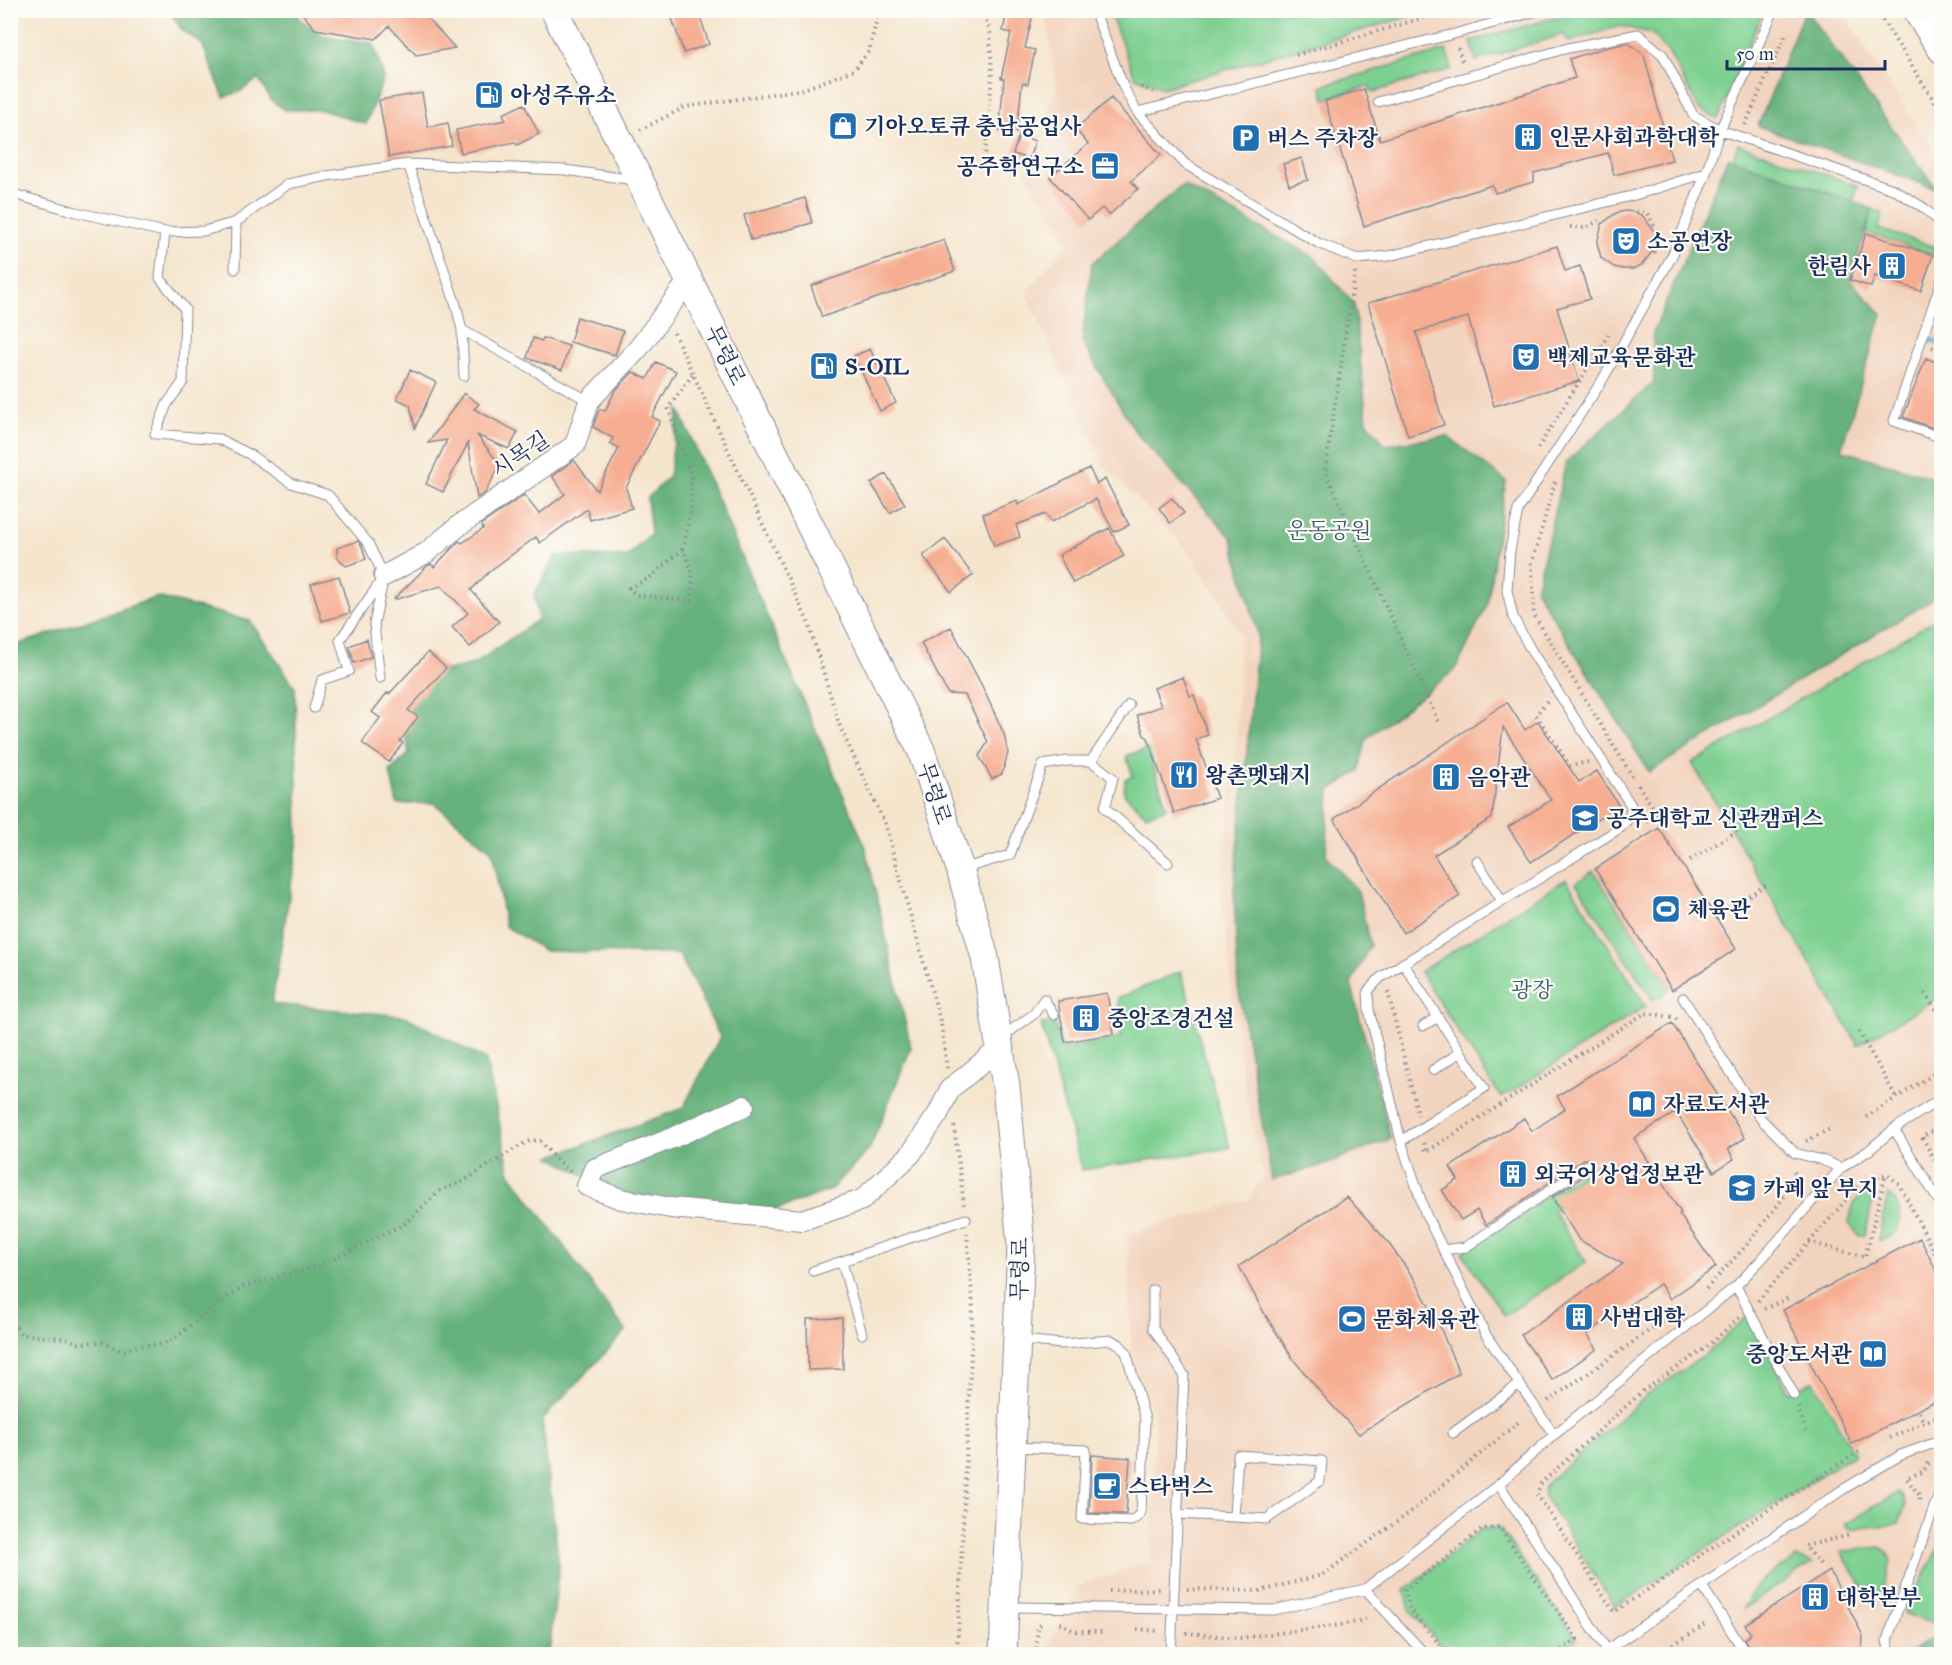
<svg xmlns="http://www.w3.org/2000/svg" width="1952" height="1665" font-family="'IM FELL Great Primer','Noto Serif KR',serif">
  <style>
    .built { fill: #f2d4be }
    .green { fill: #7ed091; stroke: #4c8078; stroke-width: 1.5 }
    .forest { fill: #66b27b; stroke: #40706c; stroke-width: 1.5 }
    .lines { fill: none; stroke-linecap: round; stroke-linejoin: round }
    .stream { stroke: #51afd0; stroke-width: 6 }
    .building { fill: #f6ad91 }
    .lane-casing { stroke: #888a96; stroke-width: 11 }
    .street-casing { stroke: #888a96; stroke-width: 22 }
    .secondary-casing { stroke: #888a96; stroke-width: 29 }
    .path { stroke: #888a96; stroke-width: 4; stroke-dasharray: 1.5 4.5; stroke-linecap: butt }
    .lane { stroke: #fff; stroke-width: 9 }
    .street { stroke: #fff; stroke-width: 20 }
    .secondary { stroke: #fff; stroke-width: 27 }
    .labels { text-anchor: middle; stroke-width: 4.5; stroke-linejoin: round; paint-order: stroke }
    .poi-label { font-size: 22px; font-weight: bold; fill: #1b2f5e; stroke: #fdfcf7; text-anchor: start }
    .street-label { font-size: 22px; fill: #1b2f5e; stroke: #fdfcf7 }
    .park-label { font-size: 22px; fill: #395f6d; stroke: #fdfcf7 }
  </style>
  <rect width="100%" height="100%" fill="#fdfcf7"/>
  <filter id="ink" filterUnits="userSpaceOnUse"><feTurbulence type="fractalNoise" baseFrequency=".0167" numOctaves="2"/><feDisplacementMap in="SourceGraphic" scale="12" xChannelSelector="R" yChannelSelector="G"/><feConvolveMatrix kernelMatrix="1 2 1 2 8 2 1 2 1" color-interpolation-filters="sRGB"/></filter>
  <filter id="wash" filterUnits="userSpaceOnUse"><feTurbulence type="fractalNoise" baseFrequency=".008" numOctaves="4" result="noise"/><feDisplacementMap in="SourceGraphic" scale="24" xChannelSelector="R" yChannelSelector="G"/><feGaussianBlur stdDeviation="1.35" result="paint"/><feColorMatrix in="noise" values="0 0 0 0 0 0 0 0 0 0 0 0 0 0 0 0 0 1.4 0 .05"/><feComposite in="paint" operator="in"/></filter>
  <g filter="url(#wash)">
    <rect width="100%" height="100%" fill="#f5e5cd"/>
    <path class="built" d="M1045 10 1841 11 1916 125 1941 158V1654H1045L1078 1586 1151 1561 1155 1422 1131 1355 1128 1234 1248 1200 1263 1177 1243 1081 1221 894 1236 741 1240 633 1193 556 1103 465 1026 292 1069 242 1025 174 1057 89Z"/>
    <path class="green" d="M1109 11H1428L1163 88 1135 77Z
      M1580 11H1763L1718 119 1699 109 1669 53 1651 33 1620 26 1568 42 1564 34 1476 61 1471 41Z
      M1446 50 1452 69 1372 92 1369 86 1325 99 1321 86Z
      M1738 144 1858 186 1853 202 1732 159Z
      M1873 209 1883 214 1878 229 1936 247 1933 255 1866 233Z
      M1941 616V996L1858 1045 1692 763Z
      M1148 749 1167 808 1146 815 1124 794 1125 779 1133 776 1126 756Z
      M1593 871 1671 988 1653 1000 1576 883Z
      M1566 879 1646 1006 1501 1098 1420 972Z
      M1181 971 1230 1148 1082 1170 1041 1024 1054 1022 1063 1049 1120 1038 1118 998Z
      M1594 1165 1602 1178 1553 1211 1586 1262 1504 1316 1462 1252Z
      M1875 1190 1865 1236H1859L1849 1223C1852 1205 1855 1194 1875 1190Z
      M1888 1194C1907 1207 1903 1240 1878 1240Z
      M1748 1316 1789 1392 1814 1381 1854 1454 1615 1607 1543 1494 1546 1484 1649 1393 1705 1355Z
      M1899 1492C1910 1504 1903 1510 1899 1524L1850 1529 1845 1524Z
      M1499 1527 1577 1639 1556 1654H1448L1410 1610 1405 1590 1482 1529Z
      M1941 1543V1627L1904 1613Z
      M1880 1547 1887 1551 1891 1561 1884 1589 1871 1601 1841 1552Z
      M1796 1558 1812 1563 1743 1609C1751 1592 1760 1580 1776 1570 1783 1565 1790 1564 1796 1558Z"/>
    <path class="forest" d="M169 11H294C319 43 336 38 373 43L384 77 366 124 322 110H285L271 100 258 79 241 91 224 97 202 44 182 30Z
      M1804 11H1806L1937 189 1758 126Z
      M1728 157 1873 209 1850 280 1882 314 1841 450 1941 480V594L1649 772 1536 590 1566 462 1654 382 1653 333Z
      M1183 185 1314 257 1354 304 1367 421 1385 445 1447 436 1506 481 1487 605 1456 669 1366 739 1359 771 1330 790 1326 856 1358 891 1370 945 1351 984 1391 1139 1320 1166 1272 1180 1238 987 1234 890 1258 635 1232 538 1136 433 1082 342 1092 263Z
      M679 409 865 846 911 1048 869 1150 830 1190 777 1210 617 1193 550 1157 683 1108 720 1037 679 954 545 951 505 926 492 851 434 803 397 804 390 771 409 754 402 706 438 672 474 664 539 619 534 595 556 555 627 557 651 533 647 499 669 476Z
      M157 597 250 621 295 687 298 840 272 1004 405 1016 486 1060 510 1173 626 1331 542 1420 559 1565 549 1654H11V647Z
      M1941 1634V1654H1908V1653Z"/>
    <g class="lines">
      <path class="stream" d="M1928 339 1942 344"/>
    </g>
    <g id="blocks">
      <path class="building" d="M299 10H420L455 48 416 55 389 26 376 39 315 29Z
        M669 10H698L709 44 684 53Z
        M1007 10H1034L1025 48 1035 50 1028 84 1022 83 1017 132 999 131 1004 79 1001 78 1011 33 1003 31Z
        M1628 43 1644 55 1672 160 1614 175 1608 153 1534 173V182L1495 193 1492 185 1364 226 1325 101 1364 89 1380 140 1575 78 1569 59 1604 48Z
        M422 93 428 127 448 123 452 146 389 157 379 100Z
        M1111 98 1161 155 1131 181 1138 189 1109 215 1102 208 1088 220 1050 177 1088 144 1075 129Z
        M524 104 539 134 517 145 515 142 461 153 456 130 506 120 503 114Z
        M1019 135 1035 141 1029 159 1013 154Z
        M1302 158 1308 180 1289 185 1283 164Z
        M805 198 812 223 751 240 744 215Z
        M1625 211 1635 212 1643 216 1654 231 1656 240 1654 249 1642 265 1633 269H1623L1614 267 1601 258 1597 243 1602 224 1616 213Z
        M1866 233 1933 255 1921 291 1875 276 1871 287 1850 280Z
        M944 240 955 271 822 317 811 286Z
        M1557 246 1565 271 1580 266 1590 299 1557 308 1579 381 1494 406 1468 317 1416 332 1444 425 1408 436 1368 303Z
        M577 317 623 331 615 355 570 342Z
        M533 338 542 341 543 338 569 346 562 370 527 358Z
        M870 349 896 403 880 411 854 356Z
        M1926 358 1941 364V431L1903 417Z
        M656 362 676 371 652 417 660 421 626 488 632 508 590 520 587 509 540 543 536 537 491 570 471 590 499 622 470 647 452 627 468 613 441 586 393 600 426 567 431 564 434 567 459 541 462 543 483 529 482 524 524 495 539 514 565 494 552 476 574 460 597 491 619 448 610 443 613 438 593 427 598 413 600 409 605 411 615 391 633 372 647 379Z
        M410 370 436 382 415 428 410 405 397 399Z
        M464 393 479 404 474 409 518 432 509 449 477 435 500 465 485 493 477 498 468 443 443 492 426 484 447 440 428 443Z
        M1089 468 1097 484 1105 479 1129 525 1114 532 1096 499 1051 522 1046 514 1016 525 1020 537 994 546 983 514 1017 501 1018 505Z
        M886 474 905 504 890 513 871 483Z
        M1172 498 1184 513 1170 523 1159 508Z
        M1109 528 1124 556 1073 583 1059 555Z
        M945 539 973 575 951 592 923 556Z
        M358 541 362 546 366 559 346 566 337 557V548Z
        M339 576 350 613 322 621 311 584Z
        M951 627 982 686 1004 734 1008 753 1002 774 992 779 979 756 988 742 965 695 948 694 921 643Z
        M367 639 371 657 354 663 349 646Z
        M428 652 446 668 408 710 418 717 400 741 403 743 389 762 362 743 380 718 372 712 387 693 389 694Z
        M1183 677 1190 696 1194 695 1208 735 1196 739 1217 798 1174 813 1148 738 1144 735 1137 715 1161 706 1154 688Z
        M1507 702 1525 730 1538 721 1579 782 1597 771 1619 806 1531 862 1508 827 1551 800 1503 727 1492 818 1434 855 1460 896 1403 933 1334 819Z
        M1659 828 1736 949 1672 990 1595 869Z
        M1107 993 1114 1034 1065 1042 1058 1001Z
        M1672 1023 1745 1138 1728 1149 1734 1159 1714 1172 1676 1112 1634 1138 1681 1213 1679 1214 1716 1267 1670 1299 1660 1284 1587 1334 1597 1349 1552 1380 1521 1335 1623 1264 1579 1240 1552 1197 1592 1171 1594 1167V1162L1590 1159H1584L1486 1225 1477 1210 1461 1220 1442 1190 1458 1180 1450 1167 1524 1118 1532 1131 1565 1109 1557 1096Z
        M1347 1197 1387 1241 1415 1280 1440 1327 1459 1373 1359 1434 1327 1400 1293 1359 1263 1311 1239 1266Z
        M1920 1238 1941 1281V1398L1852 1444 1783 1310Z
        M842 1318 843 1369 808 1370 807 1319Z
        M1092 1455 1130 1458 1126 1514 1089 1513Z
        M1830 1571 1863 1636 1862 1654H1753L1744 1639 1751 1634 1745 1624Z
        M1733 1646 1738 1654H1720Z"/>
    </g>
  </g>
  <g filter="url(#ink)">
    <use href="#blocks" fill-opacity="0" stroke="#888a96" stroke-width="1.5"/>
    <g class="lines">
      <g class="lane-casing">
        <path id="lane" d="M1094 10 1124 88 1137 112 1185 164 1318 243 1357 259 1389 256 1635 195 1706 173
          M1378 102 1568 48 1638 34 1663 55 1693 115 1720 130 1893 189 1924 208 1942 224
          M1137 112 1454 34 1541 10
          M10 193 76 212 165 232
          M236 222 204 231 165 232 160 278 185 309 183 382 167 404 155 434 219 439 249 454 291 483 328 495 368 543 384 576 374 624 380 678
          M235 269 236 222 288 184 327 176 408 164
          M1942 279 1894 421 1942 438
          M462 330 456 305 408 164 565 170 635 180
          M464 376 462 330 589 401
          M314 708 322 680 349 671 340 640 381 581
          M1091 761 1129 705
          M1477 861 1502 901
          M962 869 1010 855 1043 765 1067 761H1091L1113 778 1105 808 1168 863
          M1683 998 1761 1119 1795 1153 1822 1160 1841 1168
          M1423 1026 1438 1017
          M1003 1036 1034 1014 1044 999 1054 1015
          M1433 1070 1461 1052
          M1894 1129 1942 1206
          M1401 1141 1484 1088 1403 963
          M1443 1250 1466 1247 1588 1165
          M842 1262 862 1334
          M813 1271 966 1219
          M1736 1286 1794 1395
          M1153 1290V1328L1184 1375 1171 1654
          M1453 1433 1518 1385
          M1554 1435 1486 1335 1426 1215 1401 1141 1369 1010 1368 991 1380 978 1620 828 1629 818 1632 807 1532 652 1513 617 1507 590 1510 550 1518 510 1603 379 1672 256 1706 173 1720 130 1774 10
          M1014 1447 1086 1450 1082 1519 1131 1521 1137 1517 1141 1512 1145 1419 1126 1352 1119 1344 1111 1340 1063 1344 1021 1340
          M1238 1455 1322 1461 1320 1481 1267 1519 1234 1517Z
          M1499 1484 1607 1650 1842 1490 1901 1455 1937 1442 1942 1438
          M1178 1514 1234 1517
          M1702 1586 1746 1654
          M1365 1589 1422 1651 1417 1654
          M1007 1607 1274 1610 1365 1589 1499 1484 1554 1435 1736 1286 1760 1261 1841 1168 1868 1151 1894 1129 1942 1098
          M1890 1654 1887 1640 1942 1485"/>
      </g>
      <g class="street-casing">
        <path id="street" d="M384 576 426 553 460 525 575 445 589 401 638 349 689 280
          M744 1106 670 1139 594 1169 587 1186 621 1199 671 1208 802 1220 862 1200 910 1155 938 1114 950 1089 1000 1048"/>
      </g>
      <g class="secondary-casing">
        <path id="secondary" d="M554 10 640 181 921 750 960 869 985 958 1006 1086 1021 1245 1003 1654
          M1916 10 1942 50"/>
      </g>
      <path class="path" d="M981 10 990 30 992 77 985 156
        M1876 10 1942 113
        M1458 48 1463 64
        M1296 55 1450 10
        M1141 87 1156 93
        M1745 125 1787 32
        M640 130 685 107 804 89 854 70 869 51 879 10
        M1636 211 1647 213 1660 236 1653 255
        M1570 227 1585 228 1600 220
        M1355 272 1325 471 1438 721
        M674 333 808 622 840 727 885 824 941 1024 947 1068
        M1932 347 1942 351
        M1538 448 1610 332
        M1555 482 1532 563 1534 615 1634 779
        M683 549 648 579 629 588 636 595 691 601 693 574 683 549 691 510V475L668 408 693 374
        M1547 701 1536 715 1570 766 1588 762
        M1638 785 1658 815 1643 824
        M1690 860 1737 831
        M1723 911 1768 884
        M1388 992 1418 1115
        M1925 993 1942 1020
        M1859 1032 1896 1097
        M1866 1117 1942 1069
        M1942 1125 1922 1137 1942 1173
        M954 1126 964 1205
        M1806 1141 1832 1128
        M1424 1143 1426 1152 1645 1013 1674 1017 1679 1022
        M1809 1242 1865 1257 1886 1174
        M1706 1289 1745 1247 1797 1180 1793 1168
        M1758 1301 1860 1184 1887 1174 1899 1184 1942 1267
        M1764 1309 1788 1298
        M1739 1318 1704 1349 1643 1391 1541 1483 1537 1494 1614 1612 1797 1491 1862 1450
        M10 1330 16 1328 21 1334 68 1339 79 1343 102 1342 122 1351 138 1346 161 1344 174 1339 213 1307 243 1287 321 1265 404 1224 440 1191 462 1182 521 1145 532 1140 540 1141 556 1159 573 1174
        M1548 1401 1686 1305
        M1798 1407 1806 1431
        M1919 1412 1924 1423
        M1890 1438 1942 1414
        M1919 1500 1920 1496 1906 1478 1923 1472 1930 1461
        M1820 1564 1805 1546 1850 1535
        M1187 1589 1261 1591 1322 1575 1408 1514 1521 1420
        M1109 1591 1161 1589
        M1060 1623 1074 1631 1105 1632
        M1137 1629 1158 1631
        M1186 1633 1240 1638 1340 1625 1370 1619
        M957 1654 973 1308 967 1233
        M1036 1654 1038 1626 1043 1623
        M1448 1654 1410 1610 1405 1590 1482 1529 1499 1527 1577 1639 1556 1654
        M1658 1654 1708 1623"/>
      <use href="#lane" class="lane"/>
      <use href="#street" class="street"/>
      <use href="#secondary" class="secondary"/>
    </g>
  </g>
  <defs>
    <g id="fuel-square" transform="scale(1.5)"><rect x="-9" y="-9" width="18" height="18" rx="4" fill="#1f6fb2" stroke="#fdfcf7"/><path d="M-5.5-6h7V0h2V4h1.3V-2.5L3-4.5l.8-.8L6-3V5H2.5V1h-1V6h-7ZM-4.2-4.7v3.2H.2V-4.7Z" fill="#fff"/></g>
    <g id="shop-square" transform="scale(1.5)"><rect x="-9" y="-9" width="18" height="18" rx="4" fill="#1f6fb2" stroke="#fdfcf7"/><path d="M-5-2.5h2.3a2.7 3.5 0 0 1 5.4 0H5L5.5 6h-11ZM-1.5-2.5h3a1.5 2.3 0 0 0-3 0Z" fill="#fff"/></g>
    <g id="building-square" transform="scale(1.5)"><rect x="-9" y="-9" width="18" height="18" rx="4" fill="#1f6fb2" stroke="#fdfcf7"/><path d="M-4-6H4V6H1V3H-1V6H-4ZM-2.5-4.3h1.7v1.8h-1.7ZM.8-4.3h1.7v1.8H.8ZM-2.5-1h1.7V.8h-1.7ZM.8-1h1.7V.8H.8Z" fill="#fff"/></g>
    <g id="parking-square" transform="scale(1.5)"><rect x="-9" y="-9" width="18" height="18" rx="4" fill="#1f6fb2" stroke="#fdfcf7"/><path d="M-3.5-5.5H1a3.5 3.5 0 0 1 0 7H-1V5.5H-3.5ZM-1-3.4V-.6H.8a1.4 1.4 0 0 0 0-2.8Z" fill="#fff"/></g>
    <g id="office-square" transform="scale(1.5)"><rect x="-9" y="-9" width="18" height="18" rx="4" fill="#1f6fb2" stroke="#fdfcf7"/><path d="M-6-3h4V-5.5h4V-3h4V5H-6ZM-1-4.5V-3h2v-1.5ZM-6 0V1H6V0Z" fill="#fff"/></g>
    <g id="theatre-square" transform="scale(1.5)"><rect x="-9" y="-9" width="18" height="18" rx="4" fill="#1f6fb2" stroke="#fdfcf7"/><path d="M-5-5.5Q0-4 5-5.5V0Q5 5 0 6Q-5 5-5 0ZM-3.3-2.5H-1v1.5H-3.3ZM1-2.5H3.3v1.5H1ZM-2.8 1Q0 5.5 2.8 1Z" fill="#fff"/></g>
    <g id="restaurant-square" transform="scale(1.5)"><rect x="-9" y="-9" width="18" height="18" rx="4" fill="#1f6fb2" stroke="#fdfcf7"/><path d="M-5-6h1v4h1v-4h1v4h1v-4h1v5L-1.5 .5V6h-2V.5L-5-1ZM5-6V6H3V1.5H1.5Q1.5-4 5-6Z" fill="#fff"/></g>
    <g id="university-square" transform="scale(1.5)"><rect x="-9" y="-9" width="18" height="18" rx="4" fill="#1f6fb2" stroke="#fdfcf7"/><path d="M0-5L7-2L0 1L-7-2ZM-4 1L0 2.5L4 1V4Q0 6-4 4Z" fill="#fff"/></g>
    <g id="stadium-square" transform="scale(1.5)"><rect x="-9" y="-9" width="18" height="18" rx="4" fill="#1f6fb2" stroke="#fdfcf7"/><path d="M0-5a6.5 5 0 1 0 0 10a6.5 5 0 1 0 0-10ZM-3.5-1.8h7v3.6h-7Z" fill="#fff"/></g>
    <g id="library-square" transform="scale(1.5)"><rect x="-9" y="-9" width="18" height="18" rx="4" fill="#1f6fb2" stroke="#fdfcf7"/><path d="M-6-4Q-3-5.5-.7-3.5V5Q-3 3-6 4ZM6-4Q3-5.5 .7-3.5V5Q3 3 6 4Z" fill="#fff"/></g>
    <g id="cafe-square" transform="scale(1.5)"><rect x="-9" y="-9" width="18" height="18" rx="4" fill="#1f6fb2" stroke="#fdfcf7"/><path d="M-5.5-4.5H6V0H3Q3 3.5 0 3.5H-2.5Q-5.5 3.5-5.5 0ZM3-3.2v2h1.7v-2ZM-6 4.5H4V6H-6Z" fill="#fff"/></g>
  </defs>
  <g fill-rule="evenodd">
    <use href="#fuel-square" x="489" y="95"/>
    <use href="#shop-square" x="843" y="126"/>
    <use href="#building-square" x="1528" y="137"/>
    <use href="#parking-square" x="1246" y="138"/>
    <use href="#office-square" x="1105" y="166"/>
    <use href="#theatre-square" x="1626" y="241"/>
    <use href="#building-square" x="1892" y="266"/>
    <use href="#theatre-square" x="1526" y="357"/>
    <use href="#fuel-square" x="824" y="366"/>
    <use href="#restaurant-square" x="1184" y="775"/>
    <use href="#building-square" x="1446" y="777"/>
    <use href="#university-square" x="1585" y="818"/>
    <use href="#stadium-square" x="1666" y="909"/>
    <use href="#building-square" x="1086" y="1018"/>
    <use href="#library-square" x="1642" y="1104"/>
    <use href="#building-square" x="1513" y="1174"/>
    <use href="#university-square" x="1742" y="1188"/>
    <use href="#building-square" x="1579" y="1317"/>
    <use href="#stadium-square" x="1352" y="1319"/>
    <use href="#library-square" x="1873" y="1354"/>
    <use href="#cafe-square" x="1107" y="1486"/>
    <use href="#building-square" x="1815" y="1597"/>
  </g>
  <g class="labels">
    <g class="poi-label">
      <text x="510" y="103">아성주유소</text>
      <text x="864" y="134">기아오토큐 충남공업사</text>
      <text x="1549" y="145">인문사회과학대학</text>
      <text x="1267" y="146">버스 주차장</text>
      <text x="1084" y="174" text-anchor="end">공주학연구소</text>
      <text x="1647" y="249">소공연장</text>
      <text x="1871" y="274" text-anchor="end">한림사</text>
      <text x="1547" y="365">백제교육문화관</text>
      <text x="845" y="374">S-OIL</text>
      <text x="1205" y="783">왕촌멧돼지</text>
      <text x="1467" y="785">음악관</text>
      <text x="1606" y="826">공주대학교 신관캠퍼스</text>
      <text x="1687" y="917">체육관</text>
      <text x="1107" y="1026">중앙조경건설</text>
      <text x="1663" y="1112">자료도서관</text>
      <text x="1534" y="1182">외국어상업정보관</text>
      <text x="1763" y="1196">카페 앞 부지</text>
      <text x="1600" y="1325">사범대학</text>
      <text x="1373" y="1327">문화체육관</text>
      <text x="1852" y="1362" text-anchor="end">중앙도서관</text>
      <text x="1128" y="1494">스타벅스</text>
      <text x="1836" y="1605">대학본부</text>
    </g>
    <g class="street-label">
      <text transform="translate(726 355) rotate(64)" y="8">무령로</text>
      <text transform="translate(520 454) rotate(-34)" y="8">시목길</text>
      <text transform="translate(935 793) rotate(72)" y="8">무령로</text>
      <text transform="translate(1019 1269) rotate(-89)" y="8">무령로</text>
    </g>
    <g class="park-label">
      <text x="1329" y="538">운동공원</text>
      <text x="1532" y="997">광장</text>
    </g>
  </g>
  <rect width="1952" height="1665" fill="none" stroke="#fdfcf7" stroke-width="36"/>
  <path d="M1727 60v9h158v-9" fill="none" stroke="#1b2f5e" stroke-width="3"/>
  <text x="1736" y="60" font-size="18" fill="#1b2f5e" stroke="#fdfcf7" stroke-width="4.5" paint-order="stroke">50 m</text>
</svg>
